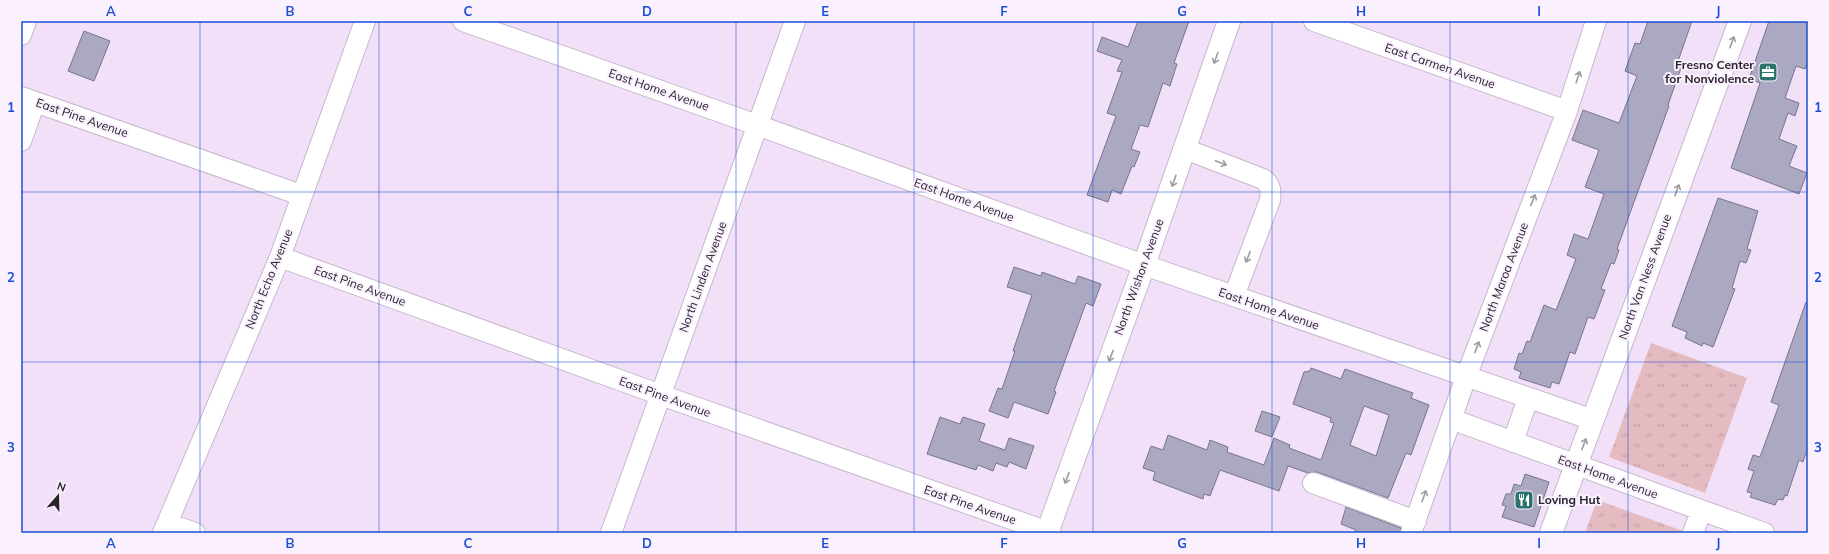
<svg xmlns="http://www.w3.org/2000/svg" width="1829" height="554" font-family="Mulish,sans-serif">
  <style>
    .grass { fill: url(#grass-tufts) }
    .building { fill: #aba8c1; stroke: #77758c; fill-rule: evenodd }
    .lines { fill: none; stroke-linecap: round; stroke-linejoin: round }
    .minor-casing { stroke: #c7b7cd; stroke-width: 22 }
    .major-casing { stroke: #c7b7cd; stroke-width: 24 }
    .minor { stroke: #fff; stroke-width: 20 }
    .major { stroke: #fff; stroke-width: 22 }
    .oneway { stroke: #9f9ca0 }
    .grid { fill: none; stroke: #1d4ed8; stroke-width: 1; stroke-opacity: 0.55 }
    .labels { text-anchor: middle; stroke-width: 4; stroke-linejoin: round; paint-order: stroke }
    .poi-label { font-size: 12px; font-weight: bold; fill: #29232c; stroke: #faf0fe; text-anchor: end }
    .street-label { font-size: 12px; fill: #29232c; stroke: #faf0fe }
    .neatline { fill: none; stroke: #1d4ed8; stroke-width: 1.5 }
    .grid-label { font-size: 13px; text-anchor: middle; font-weight: bold; fill: #1d4ed8 }
  </style>
  <defs>
    <pattern id="grass-tufts" width="24" height="20" patternUnits="userSpaceOnUse"><rect width="24" height="20" fill="#e4bbc0"/><path d="M3 7l-1-3M5 7V3M7 7l1-3M15 17l-1-3M17 17v-4M19 17l1-3" fill="none" stroke="#c4a0a5"/></pattern>
  </defs>
  <rect width="100%" height="100%" fill="#f1e0f7"/>
  <path class="grass" d="M1651 343 1747 378 1705 493 1609 457Z
    M1597 500 1686 532 1585 533Z"/>
  <path class="building" d="M1138 21H1189L1174 63 1177 64 1170 86 1163 83 1148 127 1140 125 1131 149 1140 152 1134 167 1132 166 1121 194 1112 190 1108 202 1087 195 1116 116 1107 113 1122 72 1117 71 1122 60 1097 51 1102 37 1128 47Z
    M1648 21H1692L1676 67 1681 68 1668 105 1669 106 1630 213 1617 249 1619 250 1614 264 1611 263 1601 289 1605 290 1594 319 1588 317 1575 354 1570 352 1559 384 1552 382 1550 388 1519 378 1521 372 1514 369 1519 353 1522 354 1527 341 1530 342 1544 305 1556 310 1576 259 1567 255 1574 234 1588 239 1604 194 1585 187 1599 150 1572 140 1583 110 1619 123 1637 76 1625 71 1635 43 1640 44Z
    M1769 21H1808V60L1805 69 1796 66 1785 98 1799 103 1795 116 1788 113 1779 139 1797 146 1789 166 1807 173 1799 194 1731 168 1760 83 1749 79Z
    M84 31 110 41 94 81 68 71Z
    M1718 198 1758 211 1747 249 1751 250 1746 263 1740 261 1732 288 1735 289 1713 347 1703 343 1702 346 1685 338 1687 332 1672 326Z
    M1014 267 1041 276 1042 272 1075 284 1078 276 1101 284 1093 306 1086 303 1054 391 1056 392 1048 414 1014 402 1008 418 989 411 998 388 1002 389 1015 351H1013L1032 295 1007 287Z
    M1806 302H1808V447L1803 462 1799 460 1787 496 1785 495 1783 500 1778 499 1775 505 1750 497 1752 493 1747 492 1754 471 1748 469 1753 455 1760 457 1779 405 1771 402Z
    M1311 368 1341 379 1345 369 1413 393 1411 398 1429 405 1411 455 1406 453 1388 498 1317 472 1308 473 1288 466 1279 491 1220 470 1210 496 1204 494 1203 499 1153 480 1155 472 1143 468 1151 446 1163 450 1168 435 1207 450 1210 440 1228 447 1227 452 1264 465 1274 438 1290 445 1289 448 1321 460 1334 423 1330 422 1331 418 1293 404 1304 372 1310 371ZM1364 406 1389 415 1376 456 1350 445Z
    M1262 411 1280 417 1272 437 1255 431Z
    M940 417 960 424 963 417 985 424 979 441 1005 450 1009 438 1034 446 1026 469 1009 462 1007 467 996 463 993 471 978 465 976 470 927 454Z
    M1525 474 1549 482 1534 527 1502 517 1506 506 1502 505 1506 494H1511L1514 484 1521 486Z
    M1346 507 1401 528 1400 533H1355L1356 530 1341 524Z"/>
  <g class="lines">
    <g class="minor-casing">
      <path id="minor" d="M463 21 757 125 1144 265 1593 420
        M1314 21 1567 111
        M21 35 26 21
        M21 97 301 195
        M21 141 35 102
        M1185 149 1263 179C1271 185 1271 191 1270 200L1234 296
        M280 257 661 395 1051 533
        M1451 419 1764 533
        M1513 442 1528 398
        M1313 483 1416 521
        M167 523 195 533
        M163 533 280 257 365 21
        M611 533 795 21
        M1411 533 1466 377 1567 111 1596 21
        M1693 533 1701 511"/>
    </g>
    <g class="major-casing">
      <path id="major" d="M1047 533 1144 265 1229 21
        M1551 533 1740 21"/>
    </g>
    <use href="#minor" class="minor"/>
    <use href="#major" class="major"/>
  </g>
  <defs><path id="oneway-shaft" d="M-6 0H5M1.5-3L5.5 0L1.5 3" fill="none" stroke-width="1.6" stroke-linecap="round" stroke-linejoin="round"/></defs>
  <g class="oneway">
    <use href="#oneway-shaft" transform="translate(1732 42) rotate(-70)"/>
    <use href="#oneway-shaft" transform="translate(1216 58) rotate(109)"/>
    <use href="#oneway-shaft" transform="translate(1578 77) rotate(-72)"/>
    <use href="#oneway-shaft" transform="translate(1221 163) rotate(21)"/>
    <use href="#oneway-shaft" transform="translate(1174 181) rotate(109)"/>
    <use href="#oneway-shaft" transform="translate(1677 190) rotate(-70)"/>
    <use href="#oneway-shaft" transform="translate(1533 200) rotate(-69)"/>
    <use href="#oneway-shaft" transform="translate(1248 257) rotate(111)"/>
    <use href="#oneway-shaft" transform="translate(1477 347) rotate(-69)"/>
    <use href="#oneway-shaft" transform="translate(1111 356) rotate(110)"/>
    <use href="#oneway-shaft" transform="translate(1584 444) rotate(-69)"/>
    <use href="#oneway-shaft" transform="translate(1067 478) rotate(110)"/>
    <use href="#oneway-shaft" transform="translate(1424 496) rotate(-71)"/>
  </g>
  <path class="grid" d="M200 21V533M379 21V533M558 21V533M736 21V533M914 21V533M1093 21V533M1272 21V533M1450 21V533M1628 21V533M21 192H1808M21 362H1808"/>
  <defs>
    <g id="office-square" transform="scale(1)"><rect x="-9" y="-9" width="18" height="18" rx="4" fill="#2b736b" stroke="#faf0fe"/><path d="M-6-3h4V-5.5h4V-3h4V5H-6ZM-1-4.5V-3h2v-1.5ZM-6 0V1H6V0Z" fill="#fff"/></g>
    <g id="restaurant-square" transform="scale(1)"><rect x="-9" y="-9" width="18" height="18" rx="4" fill="#2b736b" stroke="#faf0fe"/><path d="M-5-6h1v4h1v-4h1v4h1v-4h1v5L-1.5 .5V6h-2V.5L-5-1ZM5-6V6H3V1.5H1.5Q1.5-4 5-6Z" fill="#fff"/></g>
  </defs>
  <g fill-rule="evenodd">
    <use href="#office-square" x="1768" y="72"/>
    <use href="#restaurant-square" x="1524" y="500"/>
  </g>
  <g class="labels">
    <g class="poi-label">
      <text x="1754" y="69">Fresno Center<tspan x="1754" dy="14">for Nonviolence</tspan></text>
      <text x="1538" y="504" text-anchor="start">Loving Hut</text>
    </g>
    <g class="street-label">
      <text transform="translate(1440 66) rotate(19)" y="4">East Carmen Avenue</text>
      <text transform="translate(659 90) rotate(19)" y="4">East Home Avenue</text>
      <text transform="translate(82 118) rotate(19)" y="4">East Pine Avenue</text>
      <text transform="translate(964 200) rotate(20)" y="4">East Home Avenue</text>
      <text transform="translate(703 277) rotate(-70)" y="4">North Linden Avenue</text>
      <text transform="translate(1139 277) rotate(-70)" y="4">North Wishon Avenue</text>
      <text transform="translate(1504 277) rotate(-69)" y="4">North Maroa Avenue</text>
      <text transform="translate(1645 277) rotate(-70)" y="4">North Van Ness Avenue</text>
      <text transform="translate(269 279) rotate(-68)" y="4">North Echo Avenue</text>
      <text transform="translate(360 286) rotate(20)" y="4">East Pine Avenue</text>
      <text transform="translate(1269 309) rotate(19)" y="4">East Home Avenue</text>
      <text transform="translate(665 397) rotate(20)" y="4">East Pine Avenue</text>
      <text transform="translate(1608 477) rotate(20)" y="4">East Home Avenue</text>
      <text transform="translate(970 505) rotate(19)" y="4">East Pine Avenue</text>
    </g>
  </g>
  <rect width="1829" height="554" fill="none" stroke="#faf0fe" stroke-width="44"/>
  <g transform="translate(58 496) rotate(20)" stroke="#faf0fe" stroke-width="3" paint-order="stroke">
  <path d="M0-3L7 15L0 10L-7 15Z" fill="#29232c"/>
  <text y="-6" font-size="11" font-weight="bold" text-anchor="middle" fill="#29232c">N</text>
  </g>
  <rect x="22" y="22" width="1785" height="510" class="neatline"/>
  <g class="grid-label">
    <text x="111" y="16">A</text>
    <text x="290" y="16">B</text>
    <text x="468" y="16">C</text>
    <text x="647" y="16">D</text>
    <text x="825" y="16">E</text>
    <text x="1004" y="16">F</text>
    <text x="1182" y="16">G</text>
    <text x="1361" y="16">H</text>
    <text x="1539" y="16">I</text>
    <text x="1718" y="16">J</text>
    <text x="11" y="112">1</text>
    <text x="1818" y="112">1</text>
    <text x="11" y="282">2</text>
    <text x="1818" y="282">2</text>
    <text x="11" y="452">3</text>
    <text x="1818" y="452">3</text>
    <text x="111" y="548">A</text>
    <text x="290" y="548">B</text>
    <text x="468" y="548">C</text>
    <text x="647" y="548">D</text>
    <text x="825" y="548">E</text>
    <text x="1004" y="548">F</text>
    <text x="1182" y="548">G</text>
    <text x="1361" y="548">H</text>
    <text x="1539" y="548">I</text>
    <text x="1718" y="548">J</text>
  </g>
</svg>
